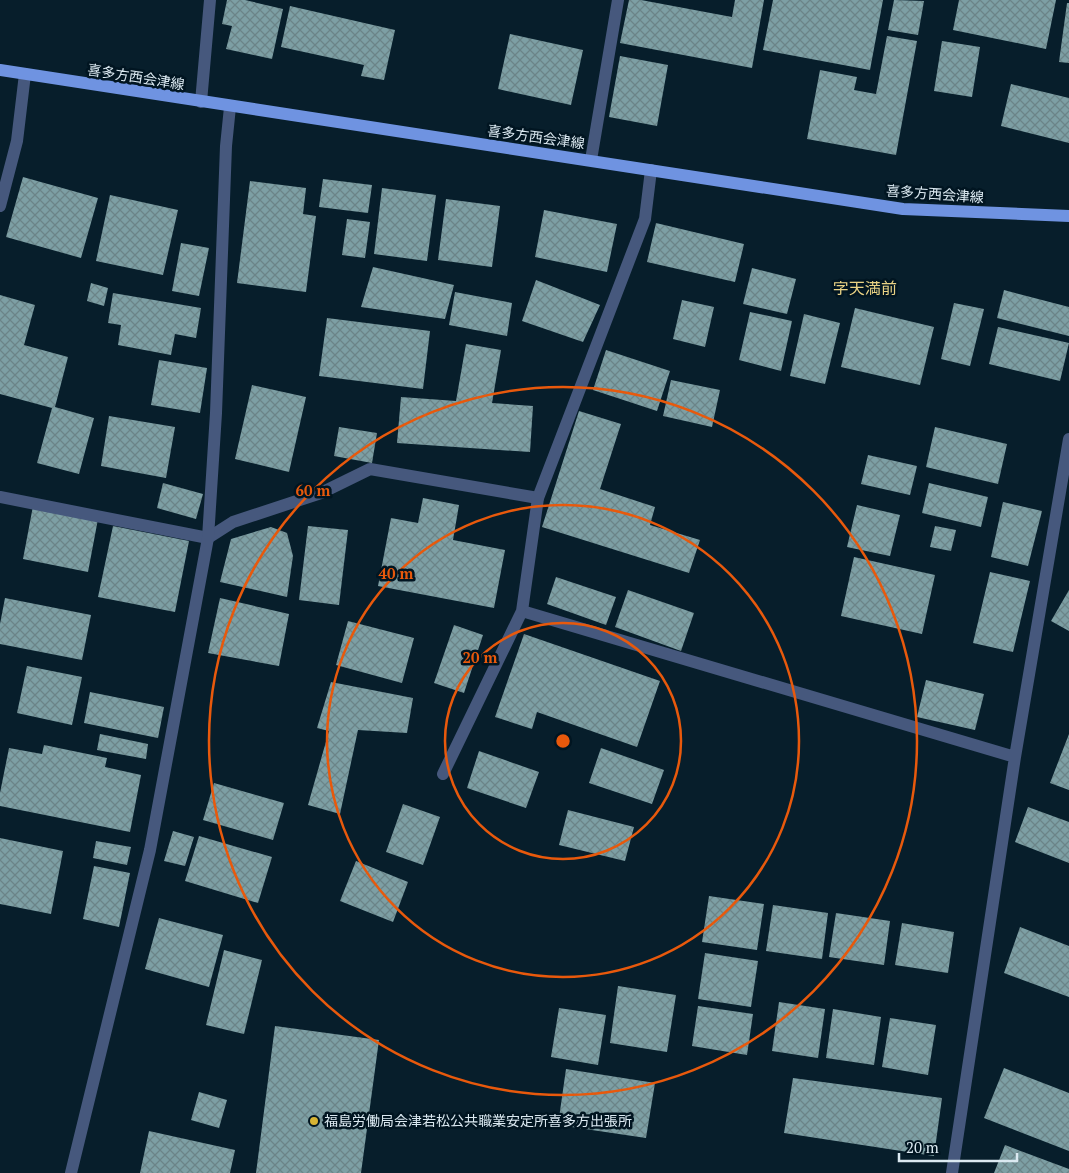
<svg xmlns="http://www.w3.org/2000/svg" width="1069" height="1173" font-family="'PT Serif','Noto Sans JP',serif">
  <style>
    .building { fill: url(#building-cross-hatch) }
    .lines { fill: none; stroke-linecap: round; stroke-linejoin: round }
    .lane { stroke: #46587d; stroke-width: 12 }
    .street { stroke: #46587d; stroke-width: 12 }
    .primary { stroke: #6f93e1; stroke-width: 12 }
    .ring { fill: none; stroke: #e8590c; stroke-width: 2.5 }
    .poi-dot { fill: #d7b434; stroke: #011521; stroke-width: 2 }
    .labels { text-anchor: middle; stroke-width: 5; stroke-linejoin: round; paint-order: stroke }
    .street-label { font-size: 14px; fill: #dbe9f1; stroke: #011521 }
    .poi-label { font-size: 14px; fill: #dbe9f1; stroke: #011521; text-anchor: start }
    .quarter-label { font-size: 16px; fill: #e9d285; stroke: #011521 }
    .centre { fill: #e8590c; stroke: #011521; stroke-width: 2.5 }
    .ring-label { font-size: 15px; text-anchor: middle; font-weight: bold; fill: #e8590c; stroke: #011521; stroke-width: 5; stroke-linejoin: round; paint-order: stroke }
  </style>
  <defs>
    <pattern id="building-cross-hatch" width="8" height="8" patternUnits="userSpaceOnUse" patternTransform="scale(1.25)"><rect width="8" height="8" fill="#7d9fa4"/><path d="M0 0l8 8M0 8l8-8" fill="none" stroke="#6b8488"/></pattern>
  </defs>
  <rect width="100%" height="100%" fill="#071e2b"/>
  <path class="building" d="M227 0H245L283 9 272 59 226 49 232 26 222 24Z
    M629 0H641L732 17 735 0H764L752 68 620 43Z
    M773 0H883L870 70 763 50Z
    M894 0 924 1 918 35 888 30Z
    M959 0H1056L1046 49 953 30Z
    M1067 3H1069V63L1059 62Z
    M290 6 395 30 384 80 361 76 364 65 281 47Z
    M510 34 583 50 571 105 498 89Z
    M887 36 917 41 896 155 807 139 820 70 857 77 854 90 876 94Z
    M942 41 980 47 972 97 934 91Z
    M620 56 668 65 657 126 609 117Z
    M1011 84 1069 98V143L1001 126Z
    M23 177 98 198 81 258 6 237Z
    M323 179 372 185 368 213 319 207Z
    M250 181 306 188 303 214 316 216 306 292 237 283Z
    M382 188 436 195 427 261 374 254Z
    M110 195 178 210 163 275 96 261Z
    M446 199 500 206 492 267 438 260Z
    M544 210 617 224 607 272 535 257Z
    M347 219 370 222 365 258 342 255Z
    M656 223 744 244 735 282 647 262Z
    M181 243 209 248 199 296 172 291Z
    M373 267 454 285 445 319 361 307Z
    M752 268 796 279 787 314 743 304Z
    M536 280 600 305 583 342 522 321Z
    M91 283 108 288 104 306 87 301Z
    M1004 290 1069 307V336L997 318Z
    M455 292 512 303 507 336 449 325Z
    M113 293 201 308 196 338 175 334 171 355 118 345 121 325 108 323Z
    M0 295 35 305 24 345 68 357 55 407 94 418 79 474 37 463 52 408 0 394Z
    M682 300 714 307 705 347 673 339Z
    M954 303 984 309 970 366 941 359Z
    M855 308 934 327 920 385 841 367Z
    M750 312 792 321 781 371 739 360Z
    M804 314 840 323 825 384 790 376Z
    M327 318 430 331 423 389 319 376Z
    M998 327 1069 343 1060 381 989 364Z
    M466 344 501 350 492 403 533 406 530 452 397 443 401 397 456 401Z
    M606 350 670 371 657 411 593 390Z
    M159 360 207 368 200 413 151 405Z
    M671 380 720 390 712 427 663 416Z
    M252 385 306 397 289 472 235 459Z
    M579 411 621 424 600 489 655 507 650 525 700 540 689 573 542 527Z
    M109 416 175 427 166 478 101 466Z
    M339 427 377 433 372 463 334 456Z
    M935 427 1007 444 998 484 926 467Z
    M868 455 917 466 910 495 861 484Z
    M163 483 203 494 196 519 157 508Z
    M929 483 988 497 981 527 922 513Z
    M423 498 459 505 453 540 505 550 494 608 378 586 391 518 418 523Z
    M1003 502 1042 511 1028 566 991 557Z
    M857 505 900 515 890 556 847 547Z
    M33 506 98 519 88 572 23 559Z
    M113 526 189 541 175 612 98 597Z
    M308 526 348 530 339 605 299 600Z
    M935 526 956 530 951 551 930 547Z
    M271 527 287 533 293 556 287 597 220 582 231 539Z
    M854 557 935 575 922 634 841 616Z
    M990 572 1030 581 1013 652 973 643Z
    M556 577 616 597 606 625 547 604Z
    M628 590 694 613 681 651 615 627Z
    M1069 590V631L1051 621Z
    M5 598 91 615 82 660 0 644V624Z
    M220 598 289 614 279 666 208 653Z
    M348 621 414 638 402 683 336 665Z
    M454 625 483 635 464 693 434 683Z
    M524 634 660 681 637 747 537 712 532 729 495 717Z
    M27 666 82 677 72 725 17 713Z
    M926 680 984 694 975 730 917 717Z
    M331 682 413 698 407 733 358 730 340 814 308 805 329 731 317 728Z
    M90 692 164 707 158 738 84 723Z
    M100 734 148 744 146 759 97 750Z
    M1069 734V790L1050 783Z
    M44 745 107 758 105 767 141 775 130 832 0 806V793L9 748 42 754Z
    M601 748 664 770 652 804 589 783Z
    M479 751 539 772 526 808 467 788Z
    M214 783 284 803 273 840 203 820Z
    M403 804 440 817 423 865 386 852Z
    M1028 807 1069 822V863L1015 842Z
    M568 810 634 827 625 861 559 845Z
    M173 831 194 837 185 866 164 861Z
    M199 836 272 857 258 903 185 881Z
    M0 838 63 851 51 914 0 904Z
    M96 841 131 847 127 865 93 858Z
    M356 861 408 882 393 922 340 901Z
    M94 866 130 873 119 927 83 919Z
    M709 896 764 904 757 950 702 942Z
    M773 905 828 913 822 959 766 951Z
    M836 913 890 921 884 965 829 957Z
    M159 918 223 935 209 987 145 969Z
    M902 923 954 932 948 973 895 965Z
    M1020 927 1069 946V997L1004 973Z
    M224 950 262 960 244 1034 206 1025Z
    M705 953 758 961 751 1007 698 999Z
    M618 986 676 995 667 1052 610 1043Z
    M779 1002 825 1009 818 1058 772 1051Z
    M698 1006 753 1014 747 1055 692 1046Z
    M559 1008 606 1015 598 1065 551 1057Z
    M833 1009 881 1017 874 1065 826 1058Z
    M890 1018 936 1025 928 1075 882 1067Z
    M275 1026 379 1040 361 1173H256Z
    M1004 1068 1069 1093V1151L984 1118Z
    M566 1069 655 1083 646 1138 558 1125Z
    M793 1078 942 1098 934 1156 784 1133Z
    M199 1092 227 1100 219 1128 191 1120Z
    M149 1131 235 1150 230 1173H140Z
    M1005 1145 1069 1169V1173H994Z"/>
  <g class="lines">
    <path class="lane" d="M591 160 618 0
      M0 206 17 141 25 74
      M0 497 208 538 233 522 321 493 370 469 538 498"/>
    <path class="street" d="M201 102 210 0
      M522 611 1015 757
      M443 774 522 611 538 498 645 219 651 170
      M71 1173 150 850 208 538 216 413 226 146 230 107
      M952 1173 1015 757 1069 439"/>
    <path class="primary" d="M0 70 903 209 1069 216"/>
  </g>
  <g class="ring">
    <circle cx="563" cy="741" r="118"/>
    <circle cx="563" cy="741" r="236"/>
    <circle cx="563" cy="741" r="354"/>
  </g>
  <circle class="poi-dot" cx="314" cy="1121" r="5"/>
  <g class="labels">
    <g class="street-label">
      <text transform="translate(136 77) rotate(9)" y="5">喜多方西会津線</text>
      <text transform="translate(536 137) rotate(8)" y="5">喜多方西会津線</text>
      <text transform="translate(935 194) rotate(4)" y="5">喜多方西会津線</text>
    </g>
    <g class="poi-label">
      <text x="324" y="1126">福島労働局会津若松公共職業安定所喜多方出張所</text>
    </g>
    <g class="quarter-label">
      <text x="865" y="294">字天満前</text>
    </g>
  </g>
  <circle cx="563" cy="741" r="8" class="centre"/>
  <g class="ring-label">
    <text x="313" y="496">60 m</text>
    <text x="396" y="579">40 m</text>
    <text x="480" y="663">20 m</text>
  </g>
  <path d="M899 1153v8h118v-8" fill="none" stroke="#dbe9f1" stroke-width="2.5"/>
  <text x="906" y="1153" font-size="15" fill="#dbe9f1" stroke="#011521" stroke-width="4" paint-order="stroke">20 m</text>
</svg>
